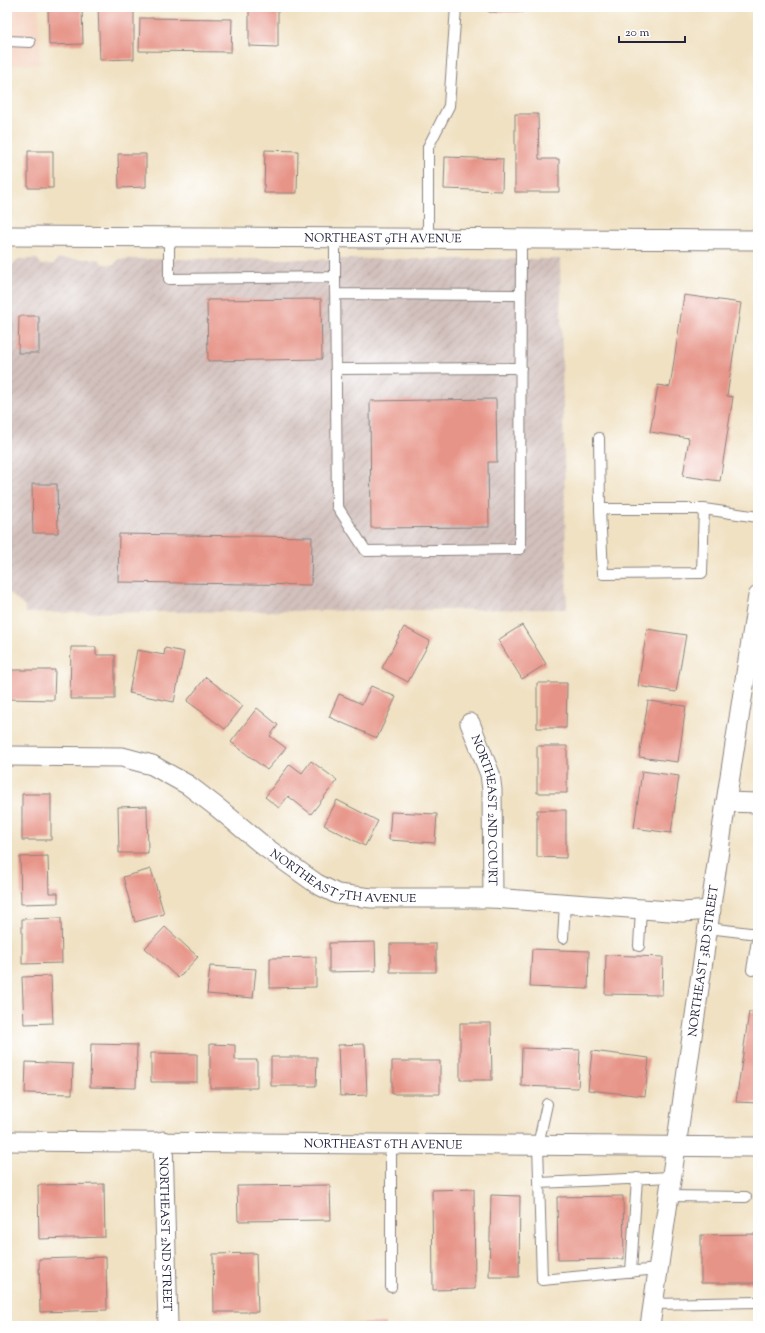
<svg xmlns="http://www.w3.org/2000/svg" width="765" height="1333" font-family="'Sorts Mill Goudy',serif">
  <style>
    .built { fill: #f5d3c1 }
    .industrial { fill: url(#industrial-furrows) }
    .building { fill: #e79488 }
    .lines { fill: none; stroke-linecap: round; stroke-linejoin: round }
    .service-casing { stroke: #89827e; stroke-width: 12 }
    .minor-casing { stroke: #89827e; stroke-width: 21 }
    .service { stroke: #fff; stroke-width: 10 }
    .minor { stroke: #fff; stroke-width: 19 }
    .labels { text-anchor: middle; stroke-width: 4; stroke-linejoin: round; paint-order: stroke }
    .street-label { font-size: 12px; fill: #22223b; stroke: #fff }
  </style>
  <defs>
    <pattern id="industrial-furrows" width="10" height="10" patternUnits="userSpaceOnUse"><rect width="10" height="10" fill="#d1c0bc"/><path d="M-1 1l2-2M0 10L10 0M9 11l2-2" fill="none" stroke="#b3a5a2"/></pattern>
  </defs>
  <rect width="100%" height="100%" fill="#fff"/>
  <filter id="ink" filterUnits="userSpaceOnUse"><feTurbulence type="fractalNoise" baseFrequency=".025" numOctaves="2"/><feDisplacementMap in="SourceGraphic" scale="8" xChannelSelector="R" yChannelSelector="G"/><feConvolveMatrix kernelMatrix="1 2 1 2 8 2 1 2 1" color-interpolation-filters="sRGB"/></filter>
  <filter id="wash" filterUnits="userSpaceOnUse"><feTurbulence type="fractalNoise" baseFrequency=".012" numOctaves="4" result="noise"/><feDisplacementMap in="SourceGraphic" scale="16" xChannelSelector="R" yChannelSelector="G"/><feGaussianBlur stdDeviation="0.9" result="paint"/><feColorMatrix in="noise" values="0 0 0 0 0 0 0 0 0 0 0 0 0 0 0 0 0 1.4 0 .05"/><feComposite in="paint" operator="in"/></filter>
  <g filter="url(#wash)">
    <rect width="100%" height="100%" fill="#f0e1c2"/>
    <path class="built" d="M7 7H39L40 64 10 65 13 214 7 213Z"/>
    <path class="industrial" d="M18 259H37L42 265 53 264 58 259H99L103 264 114 265 119 259H560L567 609 25 613V607L7 591V271Z"/>
    <g id="blocks">
      <path class="building" d="M48 7H82L83 44 49 45Z
        M98 7H134V59L100 60Z
        M249 7H278V47L249 46Z
        M489 7H524V12H489Z
        M140 18 232 19 231 52 139 51Z
        M515 114H538L539 159H559V192H515Z
        M265 150 298 151 297 193H264Z
        M28 151H53V188H28Z
        M118 154H146V187L119 188Z
        M445 157 503 159 502 191 444 189Z
        M684 295 741 303 727 396 733 397 720 481 683 476 689 438 650 432 658 385 670 387Z
        M321 299 322 359 208 361 207 300Z
        M19 316H39V353H18Z
        M496 399 497 462H488L489 527 371 528 370 401Z
        M32 484H57L58 533H33Z
        M119 534 312 537 311 585 118 582Z
        M522 625 546 664 522 679 498 640Z
        M404 627 430 641 408 682 382 668Z
        M647 629 686 635 676 692 638 686Z
        M71 647H96V655H115V699H70Z
        M165 648 184 652 174 702 129 693 137 650 164 655Z
        M8 670H55L54 700 8 699Z
        M206 677 243 706 225 729 187 701Z
        M537 683H567L566 728H537Z
        M371 686 396 697 377 738 329 717 339 694 362 704Z
        M648 701 686 706 678 762 639 757Z
        M257 708 278 725 270 736 286 748 267 770 231 742Z
        M537 746H567V793H537Z
        M311 761 337 780 311 814 288 796 279 808 265 797 290 764 302 773Z
        M642 771 679 776 671 833 634 828Z
        M22 794H51V840H22Z
        M337 800 378 821 365 846 324 825Z
        M147 806 148 853H119L118 807Z
        M537 810H566V858L537 857Z
        M391 812 437 814 435 843 389 840Z
        M48 856 49 893H58V903L21 904 20 857Z
        M151 869 164 914 135 922 123 877Z
        M61 918 62 963 22 964V919Z
        M165 927 198 957 178 978 145 948Z
        M375 942 376 971 329 972V943Z
        M390 944H436V972H390Z
        M532 949 589 951 588 989 530 987Z
        M606 955 663 957 662 995 605 994Z
        M316 957V987L270 988V958Z
        M210 966 256 969 253 998 207 994Z
        M51 976 53 1023 24 1024 22 977Z
        M749 1012H758V1103L736 1102Z
        M460 1023H491L492 1080H460Z
        M91 1044 137 1045 136 1088 90 1087Z
        M210 1044 235 1045V1060H257V1088H210Z
        M365 1044 367 1095 340 1096 338 1045Z
        M522 1048 580 1050 578 1088 521 1086Z
        M592 1051 649 1058 645 1096 588 1090Z
        M151 1053 197 1054V1082H151Z
        M271 1057H317L316 1086H271Z
        M392 1061H440V1094H392Z
        M26 1062 73 1064 72 1094 25 1093Z
        M104 1184 105 1237 39 1239 38 1185Z
        M330 1185 331 1220 238 1221 237 1186Z
        M474 1189 475 1289 433 1290 432 1190Z
        M491 1195 520 1196 519 1277H489Z
        M623 1196 624 1259 558 1260 557 1197Z
        M758 1234V1283H701V1235Z
        M256 1253 258 1312H214L213 1254Z
        M106 1257 107 1310 40 1312 39 1259Z
        M385 1323V1326H355V1324Z"/>
    </g>
  </g>
  <g filter="url(#ink)">
    <use href="#blocks" fill-opacity="0" stroke="#89827e" stroke-width="1"/>
    <g class="lines">
      <g class="service-casing">
        <path id="service" d="M7 41 30 42
          M169 237V279L335 277V238
          M428 238V147L449 106 456 7
          M335 277 337 506 366 551 520 549 521 239
          M335 294 521 295
          M336 369 521 368
          M599 438 600 509
          M704 509 702 573 603 574 600 509H704L758 517
          M708 928 758 934V931
          M563 938 565 904
          M639 946 641 909
          M752 970 758 934
          M547 1104 538 1145 542 1280 658 1269
          M391 1144V1287
          M539 1183 671 1177
          M668 1196 746 1197
          M631 1272 637 1178
          M653 1304 758 1302"/>
      </g>
      <g class="minor-casing">
        <g id="minor">
          <path id="s1" d="M7 236 758 240"/>
          <path id="s2" d="M470 723 490 774 492 790 493 898"/>
          <path id="s3" d="M7 756 122 757 152 765 188 785 218 808 265 847 317 884 337 894 372 898H493L683 912 711 910"/>
          <path d="M726 802 758 803"/>
          <path id="s4" d="M7 1141 758 1147"/>
          <path id="s5" d="M163 1141 168 1326"/>
          <path id="s6" d="M650 1326 726 802 758 596"/>
        </g>
      </g>
      <use href="#service" class="service"/>
      <use href="#minor" class="minor"/>
    </g>
  </g>
  <g class="labels">
    <g class="street-label">
      <text dy="4" stroke="none"><textPath href="#s1" startOffset="376">NORTHEAST 9TH AVENUE</textPath></text>
      <text dy="4" stroke="none"><textPath href="#s2" startOffset="90">NORTHEAST 2ND COURT</textPath></text>
      <text dy="4" stroke="none"><textPath href="#s3" startOffset="373">NORTHEAST 7TH AVENUE</textPath></text>
      <text dy="4" stroke="none"><textPath href="#s6" startOffset="369">NORTHEAST 3RD STREET</textPath></text>
      <text dy="4" stroke="none"><textPath href="#s4" startOffset="376">NORTHEAST 6TH AVENUE</textPath></text>
      <text dy="4" stroke="none"><textPath href="#s5" startOffset="93">NORTHEAST 2ND STREET</textPath></text>
    </g>
  </g>
  <rect width="765" height="1333" fill="none" stroke="#fff" stroke-width="24"/>
  <path d="M619 36v6h66v-6" fill="none" stroke="#22223b" stroke-width="2"/>
  <text x="625" y="36" font-size="12" fill="#22223b" stroke="#ffffff" stroke-width="3" paint-order="stroke">20 m</text>
</svg>
